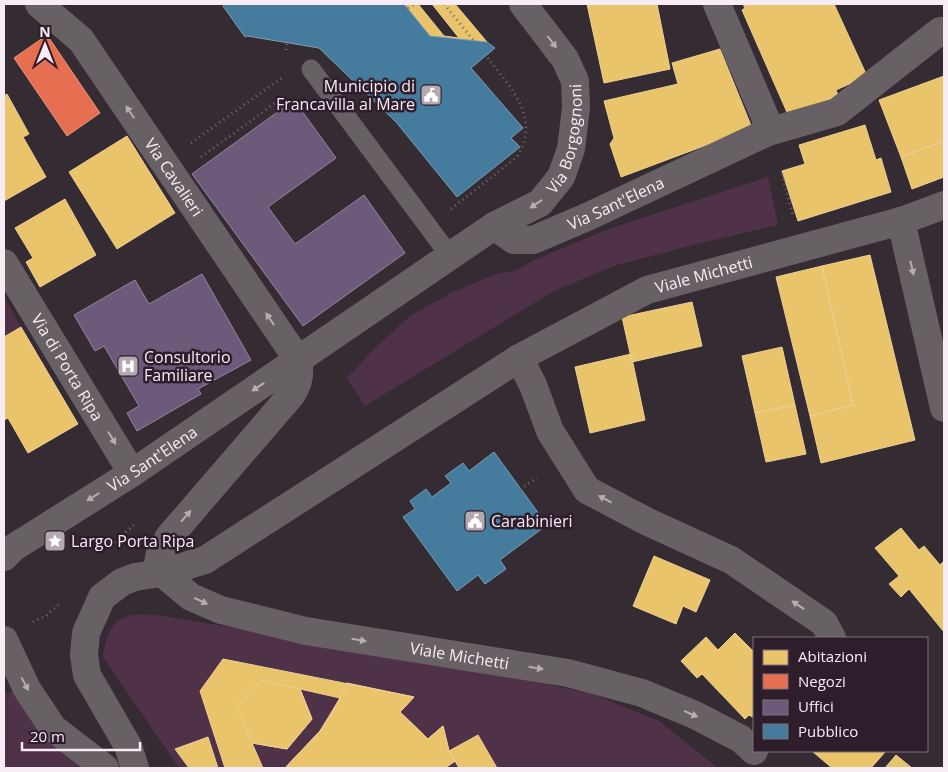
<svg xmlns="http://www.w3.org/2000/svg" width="948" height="772" font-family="'Open Sans',sans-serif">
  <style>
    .green { fill: #4f3148 }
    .homes { fill: #e9c46a; stroke: #eed094 }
    .shops { fill: #e76f51; stroke: #ec9482 }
    .offices { fill: #6d597a; stroke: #97859f }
    .public { fill: #457b9d; stroke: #7b9db7 }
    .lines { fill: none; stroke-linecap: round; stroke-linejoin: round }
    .path { stroke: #6e686d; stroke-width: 3; stroke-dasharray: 1 4; stroke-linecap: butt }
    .lane { stroke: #676165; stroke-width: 19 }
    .street { stroke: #676165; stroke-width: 28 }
    .oneway { fill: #b7adb4 }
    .labels { text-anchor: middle; stroke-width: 5; stroke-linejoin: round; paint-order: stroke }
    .poi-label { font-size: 16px; fill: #f8ecf5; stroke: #2e1d2a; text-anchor: start }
    .street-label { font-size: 16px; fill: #f8ecf5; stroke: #2e1d2a }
  </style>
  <rect width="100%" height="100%" fill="#352b32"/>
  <path class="green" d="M768 177 778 225 701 243 617 265 554 291 365 406 347 378 374 349 411 315 453 292 496 274 517 270 534 260 606 230Z
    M4 296 21 327 4 337Z
    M141 614 164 616 495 673 593 694 659 721 718 768H179L103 657C104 642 110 623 125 617 130 615 136 615 141 614Z
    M19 689 92 768H4V694Z"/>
  <path class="homes" d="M404 4H418L444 36 459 38 432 4H455L487 42 430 36Z
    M587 4H657L670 69 604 83Z
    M743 4H834L867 76 836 90 840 100 790 119 742 10 745 8Z
    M720 49 752 128 621 177 610 144 614 138 604 101 678 84 672 63Z
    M944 76V141L901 157 879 100Z
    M7 94 29 134 23 137 46 177 4 201V96Z
    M865 125 876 160 881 158 891 192 798 221 782 171 805 164 799 145Z
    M127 136 175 213 117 249 69 172Z
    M944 141V177L912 189 901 157Z
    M65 199 96 255 40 287 26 262 33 258 15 228Z
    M870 255 915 440 821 463 810 416 853 405 822 266Z
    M822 266 853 405 810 416 776 277Z
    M692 302 702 346 632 362 622 317Z
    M21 327 78 424 28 453 8 418 4 420V337Z
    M782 347 795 405 755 413 742 356Z
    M631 354 645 420 590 433 575 367Z
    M795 405 806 454 766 462 755 413Z
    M901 528 919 550 924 546 940 565 944 561V632L909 589 901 597 889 584 899 576 875 548Z
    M654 556 710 580 696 612 683 606 676 624 633 606Z
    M735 633 754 652V715L752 717 749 715 745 719 702 674 697 678 681 661 706 637 718 650Z
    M223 659 414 697 400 712 428 739 443 726 449 751 455 761 445 768H285L320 731 340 698 300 689 312 719 287 749 252 743 263 768H225L200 691Z
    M262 680 300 689 312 719 287 749 252 743 237 706Z
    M347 683 414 697 400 712 428 739 443 726 449 751 455 761 445 768H285L320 731 332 714Z
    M478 735 497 768H459L449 751Z
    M208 737 218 768H189L175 749Z
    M812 751H886L871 768H832Z
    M896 755 912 768H885Z"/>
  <path class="shops" d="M47 35 100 113 67 136 14 58Z"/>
  <path class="offices" d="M294 100 336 158 268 207 295 244 364 195 405 253 303 326 192 174Z
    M202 274 251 360 198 389 201 394 137 431 127 413 139 406 104 346 95 351 74 315 135 280 149 304Z"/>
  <path class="public" d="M226 4H404L430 36 487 42 495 48 471 68 523 128 511 138 520 147 457 197 396 122 319 48 247 36 245 37 223 6Z
    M494 452 547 525 500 560 506 569 485 584 478 575 457 591 403 517 415 509 410 501 426 489 432 497 451 483 445 476 463 463 469 471Z"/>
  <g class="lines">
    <path class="path" d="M444 4 474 41
      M408 8 414 4
      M286 50 287 43
      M191 143 283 77
      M201 157 285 96
      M782 174 793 215
      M451 209 517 157C542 117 509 86 486 56
      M520 489 537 478
      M107 549 134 525
      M33 622 47 615 60 603"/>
    <path class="lane" d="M311 69 450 256"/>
    <g class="street">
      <path id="s1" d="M39 4 81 40 298 360C301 372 299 383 292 394L169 537 160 552 158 564 162 573 191 597 221 610 306 631 568 673 642 693 695 715 741 739 754 751"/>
      <path d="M717 4 765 117 768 132"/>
      <path d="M901 221 944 408"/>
      <path id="s2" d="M494 226 514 240H533L587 217 768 132 837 112 940 31"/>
      <path id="s3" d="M4 263 132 473"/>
      <path d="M519 358 533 385 550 431 587 490 648 522 731 560 824 623 832 638"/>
      <path id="s4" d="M4 557 13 548 132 473 494 226 540 203 561 177 571 149 576 108 575 81 565 59 523 4"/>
      <path d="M4 640 27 689 53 728 105 768"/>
      <path id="s5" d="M135 768 128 746 87 675 84 655 86 633 102 597 122 582 135 577 162 573 205 560 519 358 647 290 901 221 944 205"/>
    </g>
  </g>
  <defs><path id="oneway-solid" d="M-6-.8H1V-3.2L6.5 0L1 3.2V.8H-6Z" transform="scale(1.25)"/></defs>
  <g class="oneway">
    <use href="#oneway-solid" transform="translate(552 42) rotate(53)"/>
    <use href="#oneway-solid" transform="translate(130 112) rotate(-124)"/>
    <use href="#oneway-solid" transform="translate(536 204) rotate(146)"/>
    <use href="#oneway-solid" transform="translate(912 268) rotate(77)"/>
    <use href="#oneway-solid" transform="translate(270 319) rotate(-124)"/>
    <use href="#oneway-solid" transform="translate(258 387) rotate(146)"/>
    <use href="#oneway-solid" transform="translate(112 438) rotate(59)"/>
    <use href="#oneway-solid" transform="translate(93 497) rotate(148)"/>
    <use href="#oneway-solid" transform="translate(605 499) rotate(-152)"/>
    <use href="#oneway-solid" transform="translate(186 516) rotate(-49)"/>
    <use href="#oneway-solid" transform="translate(201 601) rotate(25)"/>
    <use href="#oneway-solid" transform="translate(798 605) rotate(-146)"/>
    <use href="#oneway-solid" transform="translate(359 640) rotate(9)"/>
    <use href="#oneway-solid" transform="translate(536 668) rotate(9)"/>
    <use href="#oneway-solid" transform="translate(25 684) rotate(62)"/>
    <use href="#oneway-solid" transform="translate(691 714) rotate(24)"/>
  </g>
  <defs>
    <g id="civic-square" transform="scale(1.125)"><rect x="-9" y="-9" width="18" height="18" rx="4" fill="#b4a8b1" stroke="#2e1d2a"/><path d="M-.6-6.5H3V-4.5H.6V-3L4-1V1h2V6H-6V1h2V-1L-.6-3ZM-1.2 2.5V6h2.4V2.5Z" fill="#fff"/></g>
    <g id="hospital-square" transform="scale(1.125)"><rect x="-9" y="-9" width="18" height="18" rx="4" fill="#b4a8b1" stroke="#2e1d2a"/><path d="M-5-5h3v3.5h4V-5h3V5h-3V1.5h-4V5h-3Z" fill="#fff"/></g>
    <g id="sight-square" transform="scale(1.125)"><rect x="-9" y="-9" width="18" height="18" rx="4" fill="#b4a8b1" stroke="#2e1d2a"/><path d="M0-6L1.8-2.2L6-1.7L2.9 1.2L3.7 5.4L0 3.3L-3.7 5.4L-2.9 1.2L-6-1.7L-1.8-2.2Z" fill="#fff"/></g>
  </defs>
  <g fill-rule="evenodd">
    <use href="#civic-square" x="431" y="95"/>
    <use href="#hospital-square" x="128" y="366"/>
    <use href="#civic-square" x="475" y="521"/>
    <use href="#sight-square" x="55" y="541"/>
  </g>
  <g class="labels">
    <g class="poi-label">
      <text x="415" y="92" text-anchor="end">Municipio di<tspan x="415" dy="18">Francavilla al Mare</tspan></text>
      <text x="144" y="363">Consultorio<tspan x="144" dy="18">Familiare</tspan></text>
      <text x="491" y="527">Carabinieri</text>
      <text x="71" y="547">Largo Porta Ripa</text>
    </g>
    <g class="street-label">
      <text dy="6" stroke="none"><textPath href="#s4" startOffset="715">Via Borgognoni</textPath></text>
      <text dy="6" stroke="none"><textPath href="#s1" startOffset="221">Via Cavalieri</textPath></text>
      <text dy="6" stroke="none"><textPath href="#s2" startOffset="134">Via Sant'Elena</textPath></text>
      <text dy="6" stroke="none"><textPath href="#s5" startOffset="875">Viale Michetti</textPath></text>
      <text dy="6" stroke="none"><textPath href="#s3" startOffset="122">Via di Porta Ripa</textPath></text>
      <text dy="6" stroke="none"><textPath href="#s4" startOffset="178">Via Sant'Elena</textPath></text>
      <text dy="6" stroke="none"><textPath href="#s1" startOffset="1019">Viale Michetti</textPath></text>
    </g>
  </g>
  <rect width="948" height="772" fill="none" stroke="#f8ecf5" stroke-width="10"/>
  <rect x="753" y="637" width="175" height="115" fill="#2e1d2a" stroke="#7f707b"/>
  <rect x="763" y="650" width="25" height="15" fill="#e9c46a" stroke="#7f707b"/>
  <text x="798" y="662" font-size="15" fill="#f8ecf5">Abitazioni</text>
  <rect x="763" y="674" width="25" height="15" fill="#e76f51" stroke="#7f707b"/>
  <text x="798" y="687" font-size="15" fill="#f8ecf5">Negozi</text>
  <rect x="763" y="700" width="25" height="15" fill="#6d597a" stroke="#7f707b"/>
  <text x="798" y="712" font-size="15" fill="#f8ecf5">Uffici</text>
  <rect x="763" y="724" width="25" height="15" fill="#457b9d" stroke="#7f707b"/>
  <text x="798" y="737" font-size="15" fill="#f8ecf5">Pubblico</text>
  <g transform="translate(45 45)" stroke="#2e1d2a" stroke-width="4" paint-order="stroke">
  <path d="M0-4L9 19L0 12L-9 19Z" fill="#f8ecf5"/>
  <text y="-8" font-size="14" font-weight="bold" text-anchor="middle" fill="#f8ecf5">N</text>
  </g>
  <path d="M22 742v8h118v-8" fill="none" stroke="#f8ecf5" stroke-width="2.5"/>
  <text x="30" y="742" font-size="15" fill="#f8ecf5" stroke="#2e1d2a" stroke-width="4" paint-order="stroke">20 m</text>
</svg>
